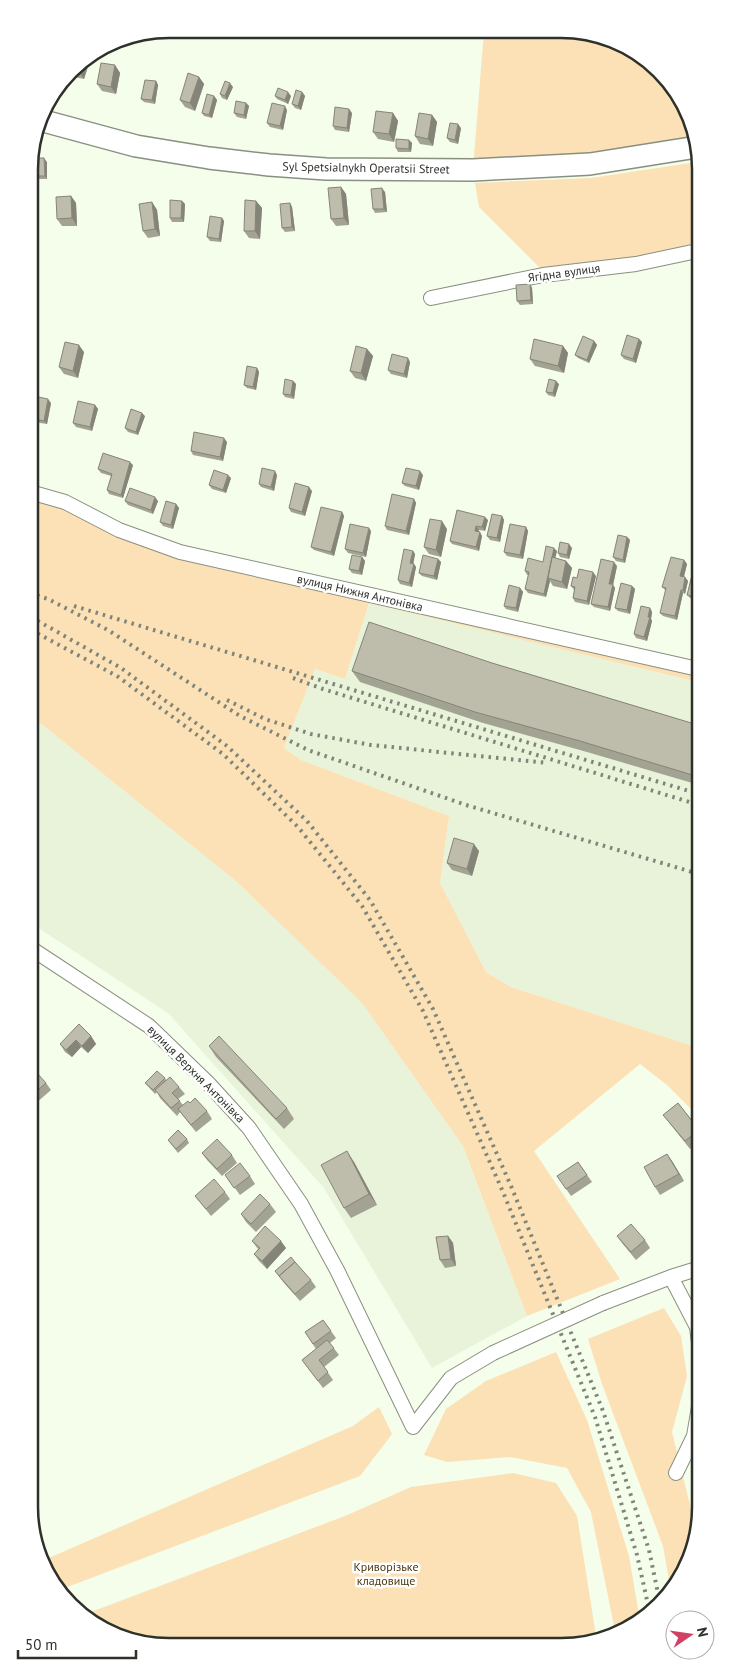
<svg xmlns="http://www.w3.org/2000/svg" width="730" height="1675" font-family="'PT Sans',sans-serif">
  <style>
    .built { fill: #e9f3da }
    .green { fill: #fbe1b5 }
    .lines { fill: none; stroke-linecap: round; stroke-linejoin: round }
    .street-casing { stroke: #899080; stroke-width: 16 }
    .primary-casing { stroke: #899080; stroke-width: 24 }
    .street { stroke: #fff; stroke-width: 14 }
    .primary { stroke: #fff; stroke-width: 21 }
    .rail { stroke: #80857a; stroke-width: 4; stroke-dasharray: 2.5 5; stroke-linecap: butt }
    .street-bridge-casing { stroke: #899080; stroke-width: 16; stroke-linecap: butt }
    .street-bridge { stroke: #fff; stroke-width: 14 }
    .wall { fill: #a3a393 }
    .shaded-wall { fill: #858478 }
    .building { fill: #bebdab; stroke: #858478 }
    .labels { text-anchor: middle; stroke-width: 5; stroke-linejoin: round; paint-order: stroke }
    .street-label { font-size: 12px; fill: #2e312a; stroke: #fff }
    .park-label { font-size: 12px; fill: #4d380e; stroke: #fff }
    .rim { fill: none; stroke: #2e312a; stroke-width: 2.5 }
  </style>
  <rect width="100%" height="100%" fill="#f5fdeb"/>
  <path class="built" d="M369 603 698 682 699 1048 511 987 486 972 440 883 449 816 301 760 284 748 315 669 345 679Z
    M39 722 237 882 362 1003 463 1146 527 1316 432 1368 324 1188 168 1013 31 923V734Z"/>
  <path class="green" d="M484 31H588L654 64 692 125 694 148 473 170Z
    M697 162V246L634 260 542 270 479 207 475 183 591 178Z
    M30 496 64 507 118 536 698 673V682L369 603 345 679 315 669 284 748 301 760 449 816 440 883 486 972 511 987 699 1048 700 1118 667 1085 640 1064 534 1151 620 1279 527 1316 463 1146 362 1003 237 882 39 722 31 717Z
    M664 1308 681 1336 687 1376 672 1432 697 1533 691 1560 671 1591 663 1546 602 1384 588 1339Z
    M556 1352 587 1420 629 1556 639 1615 615 1631 591 1512 567 1468 510 1457 447 1462 424 1455 446 1409 486 1381Z
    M379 1407 392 1434 360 1476 62 1589 44 1560 353 1426Z
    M513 1473 556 1483 577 1516 597 1642 142 1644 83 1615 345 1516 411 1487Z"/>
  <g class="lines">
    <g class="street-casing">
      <path id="street" d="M431 298 543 275 636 264 697 251
        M30 492 65 502 119 530 180 552 698 669
        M32 949 149 1026 208 1083 249 1128 301 1204 337 1270 413 1427 451 1378 493 1353
        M671 1277 697 1327 700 1351
        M603 1303 671 1277 700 1268
        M676 1473 694 1436 701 1395"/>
    </g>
    <g class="primary-casing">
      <path id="primary" d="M40 120 136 146 209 158 269 165 326 169 473 170 590 164 697 147"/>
    </g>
    <use href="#street" class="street"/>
    <use href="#primary" class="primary"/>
    <path class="rail" d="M30 593 48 599 108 630 240 716 308 750 466 805 699 874
      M74 606 699 794
      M31 617 121 668 227 746 307 821 370 900 433 1009 511 1186 603 1411 649 1550 660 1603
      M31 630 117 676 223 754 298 827 362 906 423 1011 503 1192 595 1417 637 1555 649 1609
      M293 678 323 689 699 805
      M227 700 265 719 311 734 371 745 548 763"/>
    <g class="street-bridge-casing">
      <path id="street-bridge" d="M493 1353 603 1303"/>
    </g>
    <use href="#street-bridge" class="street-bridge"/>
  </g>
  <path class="wall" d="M92 54 84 79 74 77 70 71 76 64Z
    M115 65 120 73 116 94 102 91 97 84Z
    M199 77 204 84 195 111 185 107 180 100Z
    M156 81 158 85 155 104 144 102 141 99Z
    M233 87 227 100 222 98 220 94Z
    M302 92 305 96 301 110 295 108 292 104Z
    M214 96 217 100 212 118 204 116 202 113Z
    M275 96H291L288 104 277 99Z
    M246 103 249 106 246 119 237 117 234 113Z
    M287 110 283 130 270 127 267 123Z
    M352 113 349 132 335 130 333 126Z
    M393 113 398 121 394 142 378 139 373 132Z
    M432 115 437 122 433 146 420 144 415 136Z
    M461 128 458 144 450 142 447 138Z
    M409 140 412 143 411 152H398L396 148Z
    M47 162V179H37L35 176Z
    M341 187 346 194 349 225 336 226 331 219Z
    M385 192 387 212 375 213 373 209Z
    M71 196 76 203 77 226H62L57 219Z
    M182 201 185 204 184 222H172L170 218Z
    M256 201 262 208 260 239 249 238 244 231Z
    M152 202 157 210 160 236 148 238 143 231Z
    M290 203 292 207 295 231 285 232 282 228Z
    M222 218 224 221 221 242 210 241 207 237Z
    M530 284 532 288 533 304 520 305 517 301Z
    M639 339 642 342 636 363 624 359 621 355Z
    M594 341 597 345 589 363 578 358 575 355Z
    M563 346 568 353 564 373 535 366 530 359Z
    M367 349 373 356 366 381 355 378 350 371Z
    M84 352 78 378 64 374 59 367Z
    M410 362 407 378 391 374 388 370Z
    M257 368 259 372 256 390 247 388 244 385Z
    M293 381 296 384 294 399 285 397 283 394Z
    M559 384 555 397 548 395 546 392Z
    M51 403 47 424 33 422 30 418Z
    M95 405 98 409 92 431 76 427 73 423Z
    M145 416 138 435 128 432 125 428Z
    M227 442 223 461 193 455 191 451Z
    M133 465 123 498 109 494 107 490 111 476 101 473 98 469Z
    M277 475 274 491 261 487 259 484Z
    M423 475 419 490 405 486 402 483Z
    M231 478 226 493 212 489 209 485Z
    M312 491 305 516 291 512 289 508Z
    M414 499 416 503 409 535 387 530 385 526Z
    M125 501H158L153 514 128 505Z
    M176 504 179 508 173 529 163 526 160 522Z
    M457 510 488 520 485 531 479 530 478 532 482 536 479 551 452 544 450 541Z
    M342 512 344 516 334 556 314 550 311 547Z
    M502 516 504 520 500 542 490 540 487 536Z
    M526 527 528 531 523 559 507 556 504 552Z
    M447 529 441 557 429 554 424 547Z
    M371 531 366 557 348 553 345 549Z
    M627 537 630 540 625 563 616 561 613 557Z
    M572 548 569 559 560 557 558 553Z
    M413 551 415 554 413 563 416 567 412 587 400 584 398 580Z
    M557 551 555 558 566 561 572 568 567 589 553 586 550 581 546 597 528 593 525 589 529 575H527L525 571 543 562Z
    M362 557 365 561 362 575 352 573 349 569Z
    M438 559 441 562 437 580 422 576 419 573Z
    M684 560 687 564 684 577 688 581 685 594 683 593 677 620 663 616 660 613 666 591 662 587Z
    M617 566 613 585 615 588 610 611 594 607 591 604Z
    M694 567 698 600 690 598 687 595Z
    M596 576 589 605 575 602 573 598 574 590 571 586 577 578Z
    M632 586 635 589 630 614 618 611 615 608Z
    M520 588 523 592 518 612 506 609 504 606Z
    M650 608 652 612 651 619 652 621 647 641 636 638 634 634Z
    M492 663 698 725 699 785 587 752 483 723 360 682 352 671Z
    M479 851 472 876 452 870 447 863Z
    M91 1036 96 1044 88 1053 81 1047 72 1057 65 1052 60 1044Z
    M209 1046 287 1108 294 1119 284 1129 216 1057Z
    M32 1077 46 1083 51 1090 35 1104 32 1101Z
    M165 1078 166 1080 179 1087 185 1094 178 1099 183 1105 190 1103 207 1111 212 1119 196 1132 180 1112 177 1116 160 1098 157 1092 155 1094 145 1083Z
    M678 1103 700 1130V1141L690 1149 663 1115Z
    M187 1139 189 1143 178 1153 168 1140Z
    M202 1153 232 1155 237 1163 222 1176 207 1160Z
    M667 1154 672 1161 684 1181 660 1195 655 1187Z
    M354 1162 377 1205 351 1218 344 1208Z
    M578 1162 592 1182 571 1196 557 1176Z
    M225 1175 250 1176 255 1184 240 1195Z
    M225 1192 230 1199 211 1216 195 1196Z
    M270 1204 276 1212 256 1232 246 1222 241 1214Z
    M448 1236 453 1243 456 1266 445 1268 440 1260Z
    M617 1236 645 1240 650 1248 636 1260 622 1243Z
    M252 1241 286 1248 267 1269 259 1261 254 1254 258 1249Z
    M275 1271 311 1280 316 1287 300 1301 284 1283Z
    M323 1320 336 1338 330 1343 339 1355 324 1367 333 1380 323 1388 302 1360 316 1349 305 1332Z"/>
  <path class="shaded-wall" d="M92 54 84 79 79 72 83 59Z
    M115 65 120 73 116 94 111 87Z
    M199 77 204 84 195 111 190 103Z
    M156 81 158 85 155 104 152 100Z
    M230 83 233 87 227 100 225 96Z
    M288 92 291 96 288 104 285 100Z
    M302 92 305 96 301 110 298 106Z
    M214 96 217 100 212 118 209 115Z
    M246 103 249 106 246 119 244 115Z
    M285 106 287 110 283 130 280 126Z
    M349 109 352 113 349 132 347 128Z
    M393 113 398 121 394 142 389 134Z
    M432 115 437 122 433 146 428 139Z
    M458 124 461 128 458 144 455 140Z
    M409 140 412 143 411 152 409 149Z
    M44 158 47 162V179L45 176Z
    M341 187 346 194 349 225 344 218Z
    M382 188 385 192 387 212 384 209Z
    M71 196 76 203 77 226 72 218Z
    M182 201 185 204 184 222 181 218Z
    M256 201 262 208 260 239 255 231Z
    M152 202 157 210 160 236 155 229Z
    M290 203 292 207 295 231 292 227Z
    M222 218 224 221 221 242 219 239Z
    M530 284 532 288 533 304 531 300Z
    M639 339 642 342 636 363 633 359Z
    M594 341 597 345 589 363 587 360Z
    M79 345 84 352 78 378 73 371Z
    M563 346 568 353 564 373 558 366Z
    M367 349 373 356 366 381 361 373Z
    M408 358 410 362 407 378 404 374Z
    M257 368 259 372 256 390 253 387Z
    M293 381 296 384 294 399 291 395Z
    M556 381 559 384 555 397 553 393Z
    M48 399 51 403 47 424 44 421Z
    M95 405 98 409 92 431 90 427Z
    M142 413 145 416 138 435 136 432Z
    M224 438 227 442 223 461 220 457Z
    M130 462 133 465 123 498 121 495Z
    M275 471 277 475 274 491 271 487Z
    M420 471 423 475 419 490 416 486Z
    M228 475 231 478 226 493 223 490Z
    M309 487 312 491 305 516 302 512Z
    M155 497 158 501 153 514 151 510Z
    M414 499 416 503 409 535 406 531Z
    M176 504 179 508 173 529 171 525Z
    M342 512 344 516 334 556 331 552Z
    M502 516 504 520 500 542 497 538Z
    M485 517 488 520 485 531 482 527Z
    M442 521 447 529 441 557 436 550Z
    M476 526 479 530 477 535 475 531Z
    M526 527 528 531 523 559 520 555Z
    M369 528 371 531 366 557 363 553Z
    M480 532 482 536 479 551 476 547Z
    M627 537 630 540 625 563 623 560Z
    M569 544 572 548 569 559 567 555Z
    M554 548 557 551 550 579 548 578 550 581 546 597 544 594Z
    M413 551 415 554 413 566 410 563Z
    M362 557 365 561 362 575 359 571Z
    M438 559 441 562 437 580 434 576Z
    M684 560 687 564 683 580 680 576Z
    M566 561 572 568 567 589 562 582Z
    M614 562 617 566 613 585 615 588 610 611 608 607 609 584Z
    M414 564 416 567 412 587 409 583Z
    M593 572 596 576 589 605 587 601Z
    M685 577 688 581 685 594 683 590Z
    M632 586 635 589 630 614 627 610Z
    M698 586V600L695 597Z
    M520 588 523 592 518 612 516 608Z
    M681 590 683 593 677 620 675 616Z
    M650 608 652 612 651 619 652 621 647 641 644 637Z
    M474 844 479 851 472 876 467 869Z
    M33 1031 36 1035 32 1040V1033Z
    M91 1036 96 1044 88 1053 82 1046Z
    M76 1040 81 1047 72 1057 66 1050Z
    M347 1151 354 1162 377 1205 369 1194Z
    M667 1154 672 1161 684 1181 679 1174Z
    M448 1236 453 1243 456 1266 451 1259Z
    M281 1241 286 1248 267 1269 262 1261Z"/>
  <path class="building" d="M83 59 79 72 71 70 76 64Z
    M101 63 115 65 111 87 97 84Z
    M188 73 199 77 190 103 180 100Z
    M145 80 156 81 152 100 141 99Z
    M225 81 230 83 225 96 220 94Z
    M278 88 288 92 285 100 275 96Z
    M296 90 302 92 298 106 292 104Z
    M207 94 214 96 209 115 202 113Z
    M236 101 246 103 244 115 234 113Z
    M272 103 285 106 280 126 267 123Z
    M335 107 349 109 347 128 333 126Z
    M376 111 393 113 389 134 373 132Z
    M419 113 432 115 428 139 415 136Z
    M450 123 458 124 455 140 447 138Z
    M396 139 409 140V149L396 148Z
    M34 158H44L45 176H35Z
    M341 187 344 218 331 219 328 188Z
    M382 188 384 209H373L371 189Z
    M71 196 72 218 57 219 56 197Z
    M170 200 182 201 181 218H170Z
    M245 200 256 201 255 231H244Z
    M152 202 155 229 143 231 139 204Z
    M290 203 292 227 282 228 280 204Z
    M210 216 222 218 219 239 207 237Z
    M530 284 531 300 517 301 516 285Z
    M627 335 639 339 633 359 621 355Z
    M583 336 594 341 587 360 575 355Z
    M534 339 563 346 558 366 530 359Z
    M65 342 79 345 73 371 59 367Z
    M356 346 367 349 361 373 350 371Z
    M392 354 408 358 404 374 388 370Z
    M247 366 257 368 253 387 244 385Z
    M285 379 293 381 291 395 283 394Z
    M549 379 556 381 553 393 546 392Z
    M34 396 48 399 44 421 30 418Z
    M78 401 95 405 90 427 73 423Z
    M131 409 142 413 136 432 125 428Z
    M194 432 224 438 220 457 191 451Z
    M103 453 130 462 121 495 107 490 112 474 98 469Z
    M262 468 275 471 271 487 259 484Z
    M406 468 420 471 416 486 402 483Z
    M214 470 228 475 223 490 209 485Z
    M295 483 309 487 302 512 289 508Z
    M130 488 155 497 151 510 125 501Z
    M392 494 414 499 406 531 385 526Z
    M166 501 176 504 171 525 160 522Z
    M321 507 342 512 331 552 311 547Z
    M457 510 485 517 482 527 476 526 475 531 480 532 476 547 450 541Z
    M492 514 502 516 497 538 487 536Z
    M430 519 442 521 436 550 424 547Z
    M350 524 369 528 363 553 345 549Z
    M510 524 526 527 520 555 504 552Z
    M618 535 627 537 623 560 613 557Z
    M560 542 569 544 567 555 558 553Z
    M546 546 554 548 544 594 525 589 529 572 525 571 528 558 543 562Z
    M404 549 413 551 410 563 414 564 409 583 398 580Z
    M352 555 362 557 359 571 349 569Z
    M423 555 438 559 434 576 419 573Z
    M552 557 566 561 562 582 548 578Z
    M671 557 684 560 680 576 685 577 683 590H681L675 616 660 613 666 588 662 587Z
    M601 559 614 562 609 584H613L608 607 591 604Z
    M694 567 698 568V586L695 597 687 595Z
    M579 569 593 572 587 601 573 598 575 587 571 586 573 577 577 578Z
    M621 583 632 586 627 610 615 608Z
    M509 585 520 588 516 608 504 606Z
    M641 606 650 608 648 617H650L644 637 634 634Z
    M369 622 492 663 698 725 699 777 580 741 475 712 352 671Z
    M454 838 474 844 467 869 447 863Z
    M79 1024 91 1036 82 1046 76 1040 66 1050 60 1044Z
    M219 1036 287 1108 276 1119 209 1046Z
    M157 1071 165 1078 153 1090 145 1083Z
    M37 1073 46 1083 32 1095V1077Z
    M170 1077 179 1087 172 1093 180 1101 171 1108 155 1090Z
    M195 1098 207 1111 191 1125 178 1109 188 1101 190 1103Z
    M678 1103 699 1130 685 1141 663 1115Z
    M178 1130 187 1139 176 1149 168 1140Z
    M217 1139 232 1155 217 1169 202 1153Z
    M347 1151 369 1194 344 1208 321 1165Z
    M667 1154 679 1174 655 1187 644 1167Z
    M578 1162 587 1175 566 1189 557 1176Z
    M240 1163 250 1176 234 1188 225 1175Z
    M214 1179 225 1192 206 1209 195 1196Z
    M260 1194 270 1204 251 1224 241 1214Z
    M631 1224 645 1240 631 1252 617 1236Z
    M265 1226 281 1241 262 1261 254 1254 260 1248 252 1241Z
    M448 1236 451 1259 440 1260 436 1237Z
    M291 1257 295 1262 279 1276 275 1271Z
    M295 1262 311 1280 295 1294 279 1276Z
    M323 1320 331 1331 313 1344 305 1332Z
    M327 1340 334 1348 319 1360 328 1372 318 1381 302 1360Z"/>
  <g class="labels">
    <g class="street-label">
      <text transform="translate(366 168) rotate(1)" y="4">Syl Spetsialnykh Operatsii Street</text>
      <text transform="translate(564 273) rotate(-8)" y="4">Ягідна вулиця</text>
      <text transform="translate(360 593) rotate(13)" y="4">вулиця Нижня Антонівка</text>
      <text transform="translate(196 1074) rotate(45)" y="4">вулиця Верхня Антонівка</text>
    </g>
    <g class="park-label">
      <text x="386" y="1571">Криворізьке<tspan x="386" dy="14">кладовище</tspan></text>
    </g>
  </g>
  <path d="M0 0H730V1675H0ZM169 38H561A131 131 0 0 1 692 169V1507A131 131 0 0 1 561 1638H169A131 131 0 0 1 38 1507V169A131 131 0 0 1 169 38Z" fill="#fff" fill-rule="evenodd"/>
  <path class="rim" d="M169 38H561A131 131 0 0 1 692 169V1507A131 131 0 0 1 561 1638H169A131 131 0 0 1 38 1507V169A131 131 0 0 1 169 38Z"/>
  <g transform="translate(690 1635) rotate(77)"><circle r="24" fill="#ffffff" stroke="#abadaa"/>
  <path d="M0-4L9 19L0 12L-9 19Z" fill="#d14164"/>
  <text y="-8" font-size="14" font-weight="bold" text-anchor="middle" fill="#2e312a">N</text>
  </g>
  <path d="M18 1650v8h118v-8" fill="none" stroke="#2e312a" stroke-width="2.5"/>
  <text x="25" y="1650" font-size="15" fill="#2e312a" stroke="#ffffff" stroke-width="4" paint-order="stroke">50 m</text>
</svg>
